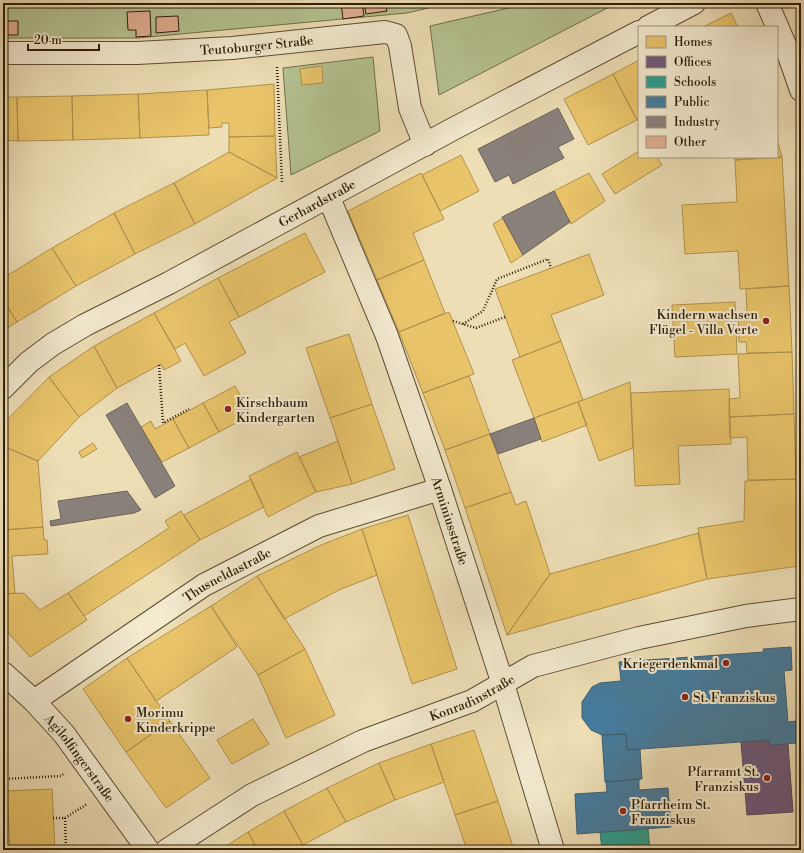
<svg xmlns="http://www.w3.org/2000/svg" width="804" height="853" font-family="'Libre Bodoni',serif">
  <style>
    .green { fill: #b5c291; stroke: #71704c }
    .homes { fill: #e9c46a; stroke: #b1924c }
    .offices { fill: #6d597a; stroke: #5a4757 }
    .schools { fill: #2a9d8f; stroke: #2b7766 }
    .public { fill: #457b9d; stroke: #3e5f70 }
    .industry { fill: #8a817c; stroke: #6e6359 }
    .building { fill: #e1ae93; stroke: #2d1d06 }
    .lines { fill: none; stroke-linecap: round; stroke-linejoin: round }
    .minor-casing { stroke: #5d4d32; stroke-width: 24 }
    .path { stroke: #2d1d06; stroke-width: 2.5; stroke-dasharray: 1 2; stroke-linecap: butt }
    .minor { stroke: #f3ead0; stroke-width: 22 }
    .poi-dot { fill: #8f2418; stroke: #f3ead0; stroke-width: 1.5 }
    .labels { text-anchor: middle; stroke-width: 4; stroke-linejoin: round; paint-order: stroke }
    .street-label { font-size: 13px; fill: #2d1d06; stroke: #f3ead0 }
    .poi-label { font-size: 13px; fill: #2d1d06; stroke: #f3ead0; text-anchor: start }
  </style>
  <rect width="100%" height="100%" fill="#eddeb6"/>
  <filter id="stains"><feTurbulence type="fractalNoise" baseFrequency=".005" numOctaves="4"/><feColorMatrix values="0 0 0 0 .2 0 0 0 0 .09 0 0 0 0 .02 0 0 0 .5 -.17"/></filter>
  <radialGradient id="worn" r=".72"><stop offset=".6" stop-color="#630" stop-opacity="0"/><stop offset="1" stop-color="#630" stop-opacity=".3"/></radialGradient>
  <path class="green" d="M3 3H450L407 13 137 38H3Z
    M530 3H617L439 95 430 26Z
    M373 57 380 131 291 175 283 68Z"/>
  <path class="homes" d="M731 13 738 27H703Z
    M639 60V119L637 120 613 74Z
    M322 66 323 83 302 85 300 69Z
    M613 74 637 120 588 145 564 99Z
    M274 84 275 136 229 137V123H222V127L209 128 207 90Z
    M207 90 209 135 140 138 138 94Z
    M138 94 140 138 73 140 72 96Z
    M72 96 73 140 18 141 17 97Z
    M3 97H17L18 141 3 140Z
    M275 136 277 178 229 152V137Z
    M777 139 782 157H777Z
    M639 151V157H657L662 165 615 194 602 174Z
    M229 152 277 178 195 224 174 183Z
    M461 155 479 191 440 211 422 175Z
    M734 157H776L735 160Z
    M782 157 789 286 740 289 738 251 685 254 682 205 737 202 735 160Z
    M421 173 444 219 413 233 424 260 377 280 348 211Z
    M589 173 605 201 571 224 554 191Z
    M174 183 195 224 135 254 114 213Z
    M114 213 135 254 76 286 52 248Z
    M503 218 523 255 511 263 493 224Z
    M305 233 325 272 239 317 218 278Z
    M52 248 76 286 17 322 3 300V278Z
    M589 254 604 295 551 315 561 341 520 357 495 289Z
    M424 260 445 313 399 332 377 280Z
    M218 278 239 317 229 322 246 353 204 376 185 343 175 349 154 313Z
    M789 286 792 352 747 353 746 342H739L738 314 747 313 746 289Z
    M3 300 17 322 3 331Z
    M735 302 737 354 675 357 672 305Z
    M449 312 474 374 423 393 399 332Z
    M154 313 181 361 164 370 161 364 117 388 94 346Z
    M349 334 372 404 330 418 306 348Z
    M561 341 583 400 534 418 512 360Z
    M94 346 117 388 79 417 49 377Z
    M792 352 794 414 729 417V399L740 398 738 354Z
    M469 376 490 434 445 450 423 393Z
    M49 377 79 417 38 461 3 446V424Z
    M630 382 633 448 599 461 578 402Z
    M235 386 251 415 219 432 203 403Z
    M729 389 731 444 678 446 680 484 635 486 631 393Z
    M578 402 587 425 542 442 534 418Z
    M203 403 219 432 189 448 173 419Z
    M372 404 395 469 352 484 330 418Z
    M794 414 796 479 748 480 747 437 730 438 729 417Z
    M173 419 189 448 162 462 141 427 151 421 155 429Z
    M490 434 511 492 465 508 445 450Z
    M338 441 352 484 316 492 299 457Z
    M93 443 97 449 82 458 79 452Z
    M3 446 38 461 43 527 3 530Z
    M297 452 316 492 268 517 249 476Z
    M251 479 264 507 200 540 184 515Z
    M796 479 799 566 707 579 698 528 744 521 745 481Z
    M511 492 516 505 526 501 550 574 507 635 465 508Z
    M181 511 200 540 84 616 68 593 169 528 165 521Z
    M408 515 457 669 412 684 362 529Z
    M43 527 44 540H47L48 554 12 556 15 593 3 594V530Z
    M362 529 377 575 341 589 284 619 257 576 321 545Z
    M698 533 707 579 507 635 550 574Z
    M257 576 305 649 258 675 211 606Z
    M24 593 40 610 68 593 87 620 30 657 3 627V594Z
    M211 606 237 647 156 701 127 658Z
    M305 649 335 715 286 738 258 675Z
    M127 658 170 721 126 752 83 689Z
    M253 719 269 744 232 764 217 740Z
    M170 721 210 778 166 808 126 752Z
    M3 722 6 763H3Z
    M474 730 498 801 455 815 431 744Z
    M431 744 444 782 395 800 379 763Z
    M379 763 395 800 346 822 327 788Z
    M327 788 346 822 303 845 284 811Z
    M52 789 55 850H10L7 791Z
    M498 801 514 850H467L455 815Z
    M284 811 303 845 294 850H258L248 832Z
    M248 832 258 850H220Z"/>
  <path class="offices" d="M769 740 770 745 788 744 793 812 747 815 741 742Z"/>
  <path class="schools" d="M648 829 650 850H602L600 832Z"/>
  <path class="public" d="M791 647 792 670 784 671 788 722 796 721 797 743 770 745 769 740 627 750 626 734 602 735 591 730 582 718V702L592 687 600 683 621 681 619 662 764 652 763 649Z
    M626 734 627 750 640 749 642 779 605 782 602 735Z
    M639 779V790L668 788 671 827 577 834 575 794 607 792 606 782Z"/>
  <path class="industry" d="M558 108 574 139 558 147 564 158 513 184 509 175 495 182 478 149Z
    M554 191 570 222 523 255 502 217Z
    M127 403 175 486 155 498 106 415Z
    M534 418 541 439 498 454 490 434Z
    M127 491 141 510 134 513 51 526 50 521 61 519 58 501Z"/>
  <path class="building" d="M341 3H362L364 16 343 19Z
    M364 3H385L387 11 366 14Z
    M150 11 151 36 136 37V30H128L127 12Z
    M178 16 179 31 156 33V17Z
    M3 21H18V35H3Z"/>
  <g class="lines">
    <g class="minor-casing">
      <g id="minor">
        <path d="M767 3 786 47 801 90"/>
        <path d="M648 27 694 3"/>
        <path id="s1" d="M3 53H137L232 48 385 32 396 35 400 46 410 108 425 145"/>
        <path id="s2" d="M329 198 387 336 440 489 503 684 553 850"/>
        <path id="s3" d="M3 388 29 362 53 344 85 325 169 283 453 129 639 32"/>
        <path id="s4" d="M3 673 34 701 64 734 148 850"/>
        <path id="s5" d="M34 701 204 585 319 526 440 489"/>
        <path id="s6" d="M167 850 252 795 363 741 472 701 533 666 639 638 746 616 801 609"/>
      </g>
    </g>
    <path class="path" d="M277 67 282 182
      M453 321 476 328 505 317
      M463 324 483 311 497 279 548 259 551 268
      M159 365 163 423 189 409
      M3 779 61 776 65 773
      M53 818H65L87 804
      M65 818 66 850"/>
    <use href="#minor" class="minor"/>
  </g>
  <g class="poi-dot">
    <circle cx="766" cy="321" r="4"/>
    <circle cx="228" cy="409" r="4"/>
    <circle cx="726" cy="663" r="4"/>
    <circle cx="685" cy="697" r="4"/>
    <circle cx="128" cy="719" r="4"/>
    <circle cx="767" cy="778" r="4"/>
    <circle cx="623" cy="811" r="4"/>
  </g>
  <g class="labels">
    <g class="street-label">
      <text dy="5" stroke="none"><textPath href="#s1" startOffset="254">Teutoburger Straße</textPath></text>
      <text dy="5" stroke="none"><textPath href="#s3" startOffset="366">Gerhardstraße</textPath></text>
      <text dy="5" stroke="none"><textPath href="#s2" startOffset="345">Arminiusstraße</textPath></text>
      <text dy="5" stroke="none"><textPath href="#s5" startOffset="231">Thusneldastraße</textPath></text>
      <text dy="5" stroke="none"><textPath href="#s6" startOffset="342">Konradinstraße</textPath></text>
      <text dy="5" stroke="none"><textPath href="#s4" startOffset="115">Agilolfingerstraße</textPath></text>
    </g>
    <g class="poi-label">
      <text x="758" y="319" text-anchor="end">Kindern wachsen<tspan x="758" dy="15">Flügel - Villa Verte</tspan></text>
      <text x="236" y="407">Kirschbaum<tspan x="236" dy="15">Kindergarten</tspan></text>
      <text x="718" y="668" text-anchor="end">Kriegerdenkmal</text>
      <text x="693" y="702">St. Franziskus</text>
      <text x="136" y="717">Morimu<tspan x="136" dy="15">Kinderkrippe</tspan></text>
      <text x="759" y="776" text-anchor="end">Pfarramt St.<tspan x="759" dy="15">Franziskus</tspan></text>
      <text x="631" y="809">Pfarrheim St.<tspan x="631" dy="15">Franziskus</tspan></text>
    </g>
  </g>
  <rect width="804" height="853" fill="none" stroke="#eddeb6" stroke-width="16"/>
  <rect x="4" y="4" width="796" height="845" fill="none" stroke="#2d1d06" stroke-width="2"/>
  <rect x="8" y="8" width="788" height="837" fill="none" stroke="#2d1d06"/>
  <rect x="638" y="26" width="140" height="132" fill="#f3ead0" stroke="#a4987f"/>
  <rect x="646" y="36" width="20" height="12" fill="#e9c46a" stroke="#a4987f"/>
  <text x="674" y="46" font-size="12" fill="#2d1d06">Homes</text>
  <rect x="646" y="56" width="20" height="12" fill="#6d597a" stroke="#a4987f"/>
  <text x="674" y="66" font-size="12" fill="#2d1d06">Offices</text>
  <rect x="646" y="76" width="20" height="12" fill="#2a9d8f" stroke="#a4987f"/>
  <text x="674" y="86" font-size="12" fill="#2d1d06">Schools</text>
  <rect x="646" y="96" width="20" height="12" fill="#457b9d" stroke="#a4987f"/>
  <text x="674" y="106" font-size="12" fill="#2d1d06">Public</text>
  <rect x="646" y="116" width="20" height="12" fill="#8a817c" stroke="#a4987f"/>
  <text x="674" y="126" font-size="12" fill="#2d1d06">Industry</text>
  <rect x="646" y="136" width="20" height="12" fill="#e1ae93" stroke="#a4987f"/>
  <text x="674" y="146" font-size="12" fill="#2d1d06">Other</text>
  <path d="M28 44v6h71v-6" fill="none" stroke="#2d1d06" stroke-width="2"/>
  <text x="34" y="44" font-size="12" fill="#2d1d06" stroke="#f3ead0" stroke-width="3" paint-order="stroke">20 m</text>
  <rect width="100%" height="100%" filter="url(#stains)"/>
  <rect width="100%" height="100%" fill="url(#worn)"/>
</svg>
